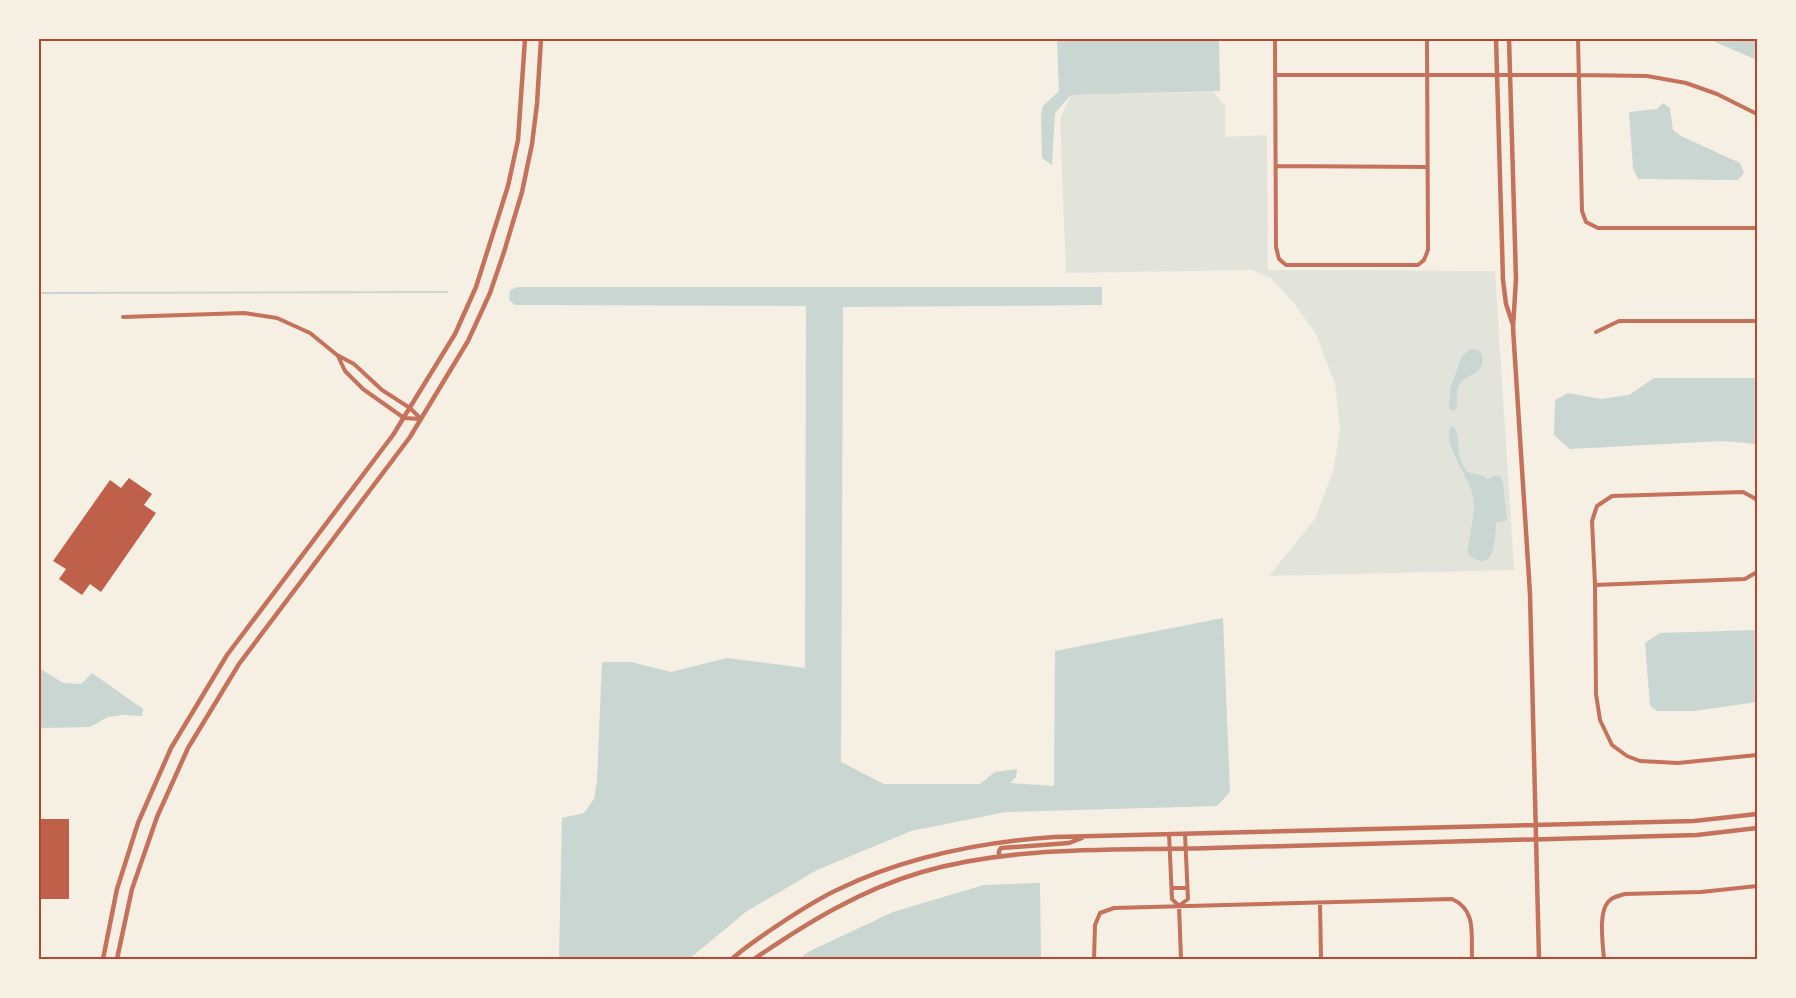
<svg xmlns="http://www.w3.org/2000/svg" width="1796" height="998" font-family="Barlow,sans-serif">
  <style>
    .green { fill: #e2e4dc }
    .water { fill: #c9d6d2 }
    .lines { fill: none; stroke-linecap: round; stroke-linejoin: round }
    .stream { stroke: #c9d6d2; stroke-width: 2 }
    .building { fill: #bf614a }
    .minor { stroke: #c5725c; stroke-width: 4 }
    .tertiary { stroke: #c5725c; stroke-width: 4.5 }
    .neatline { fill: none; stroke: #b5482f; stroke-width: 2 }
  </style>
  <rect width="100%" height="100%" fill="#f6efe4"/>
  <path class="green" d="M1213 92 1225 106V137L1267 135 1268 270 1495 271 1514 570 1269 576 1315 519 1334 468 1340 427 1335 384 1316 334 1293 302 1271 278 1252 270 1066 273 1060 119 1071 95Z"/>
  <path class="water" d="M1057 39H1219L1220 91 1071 95 1055 113 1052 165 1042 158 1041 115 1043 106 1059 91Z
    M1708 39H1757V60Z
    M1663 103 1670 108 1673 130 1681 136 1740 163 1744 173 1738 180 1638 179 1633 168 1629 112 1657 109Z
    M518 287H1102V305L843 307 841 762 884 784H980L995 772 1017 769 1016 777 1010 783 1054 786 1055 651 1223 618 1230 792 1217 806 1006 812 911 831 817 870 747 911 689 959H559L562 818 584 813 594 799 597 780 602 662H631L671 672 727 658 805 668 806 306 515 305 509 300 510 290Z
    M1471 349 1478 350 1482 354C1486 378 1464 372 1458 388 1456 394 1457 402 1457 408L1453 411 1449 408 1450 389 1462 356Z
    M1654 378H1757V444L1722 441 1570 449 1554 435 1555 400 1568 393 1601 399 1629 395Z
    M1453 426C1460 435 1457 446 1460 457 1461 462 1464 467 1467 472L1481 475 1488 479 1496 475 1501 477 1503 483 1507 521 1496 522C1495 539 1495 577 1468 554 1468 532 1479 510 1471 489 1465 473 1444 444 1450 428Z
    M1757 630V702L1694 711H1657L1650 706 1645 643 1660 633Z
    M39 668 63 683 81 684 92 673 143 709 142 716 122 715 108 717 90 727 39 728Z
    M1040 883 1041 959H799L810 951 893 912 984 885Z"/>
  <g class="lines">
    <path class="stream" d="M39 293 447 292"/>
  </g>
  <path class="building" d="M129 478 152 494 144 505 156 513 101 592 90 584 82 595 59 579 66 569 53 561 110 480 121 488Z
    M39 819H69V899H39Z"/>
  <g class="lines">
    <path class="minor" d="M1275 39 1276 247 1279 259 1286 265H1418L1424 260 1428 250 1427 39
      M1578 39 1582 211 1586 222 1598 228H1757
      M1275 75H1579L1647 76 1686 83 1717 94 1757 114
      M1276 166 1427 167
      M123 317 244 313 277 318 310 333 337 355 354 364 382 390 410 408 421 419
      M1596 332 1619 321H1757
      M338 356 345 371 363 389 404 418 421 419
      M1757 502 1756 499 1743 492 1612 496 1597 506 1592 521 1595 585 1596 694 1600 720 1612 745 1627 756 1640 761 1678 763 1757 755
      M1595 585 1745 579 1757 572
      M1169 834 1172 899 1179 906 1181 959
      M1172 888H1187
      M1320 903 1321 959
      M1180 905 1188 899 1185 834
      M1094 959 1095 925 1100 913 1114 908 1452 899C1477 910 1471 935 1472 959
      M1604 959C1603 944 1598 914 1608 902 1613 896 1619 896 1625 894L1701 892 1757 886"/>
    <path class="tertiary" d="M1496 39 1503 280 1506 304 1513 325
      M1509 39 1516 279 1513 328 1530 594 1539 959
      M999 856V851L1001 848 1069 843 1082 838
      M103 959 117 889 138 823 171 748 227 655 393 435 455 334 476 287 508 186 518 140 525 39
      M117 959 132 889 157 817 188 748 239 664 410 437 468 341 490 293 504 252 522 192 532 144 537 104 541 39
      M732 959C744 948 758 939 772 929 793 915 815 900 839 889 906 857 981 842 1055 837L1694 821 1757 814
      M754 959C807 923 860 890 922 872 1016 845 1114 851 1211 848 1373 843 1535 840 1697 835L1757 828"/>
  </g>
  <rect width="1796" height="998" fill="none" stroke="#f6efe4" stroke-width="81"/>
  <rect x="40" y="40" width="1716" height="918" class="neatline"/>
</svg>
